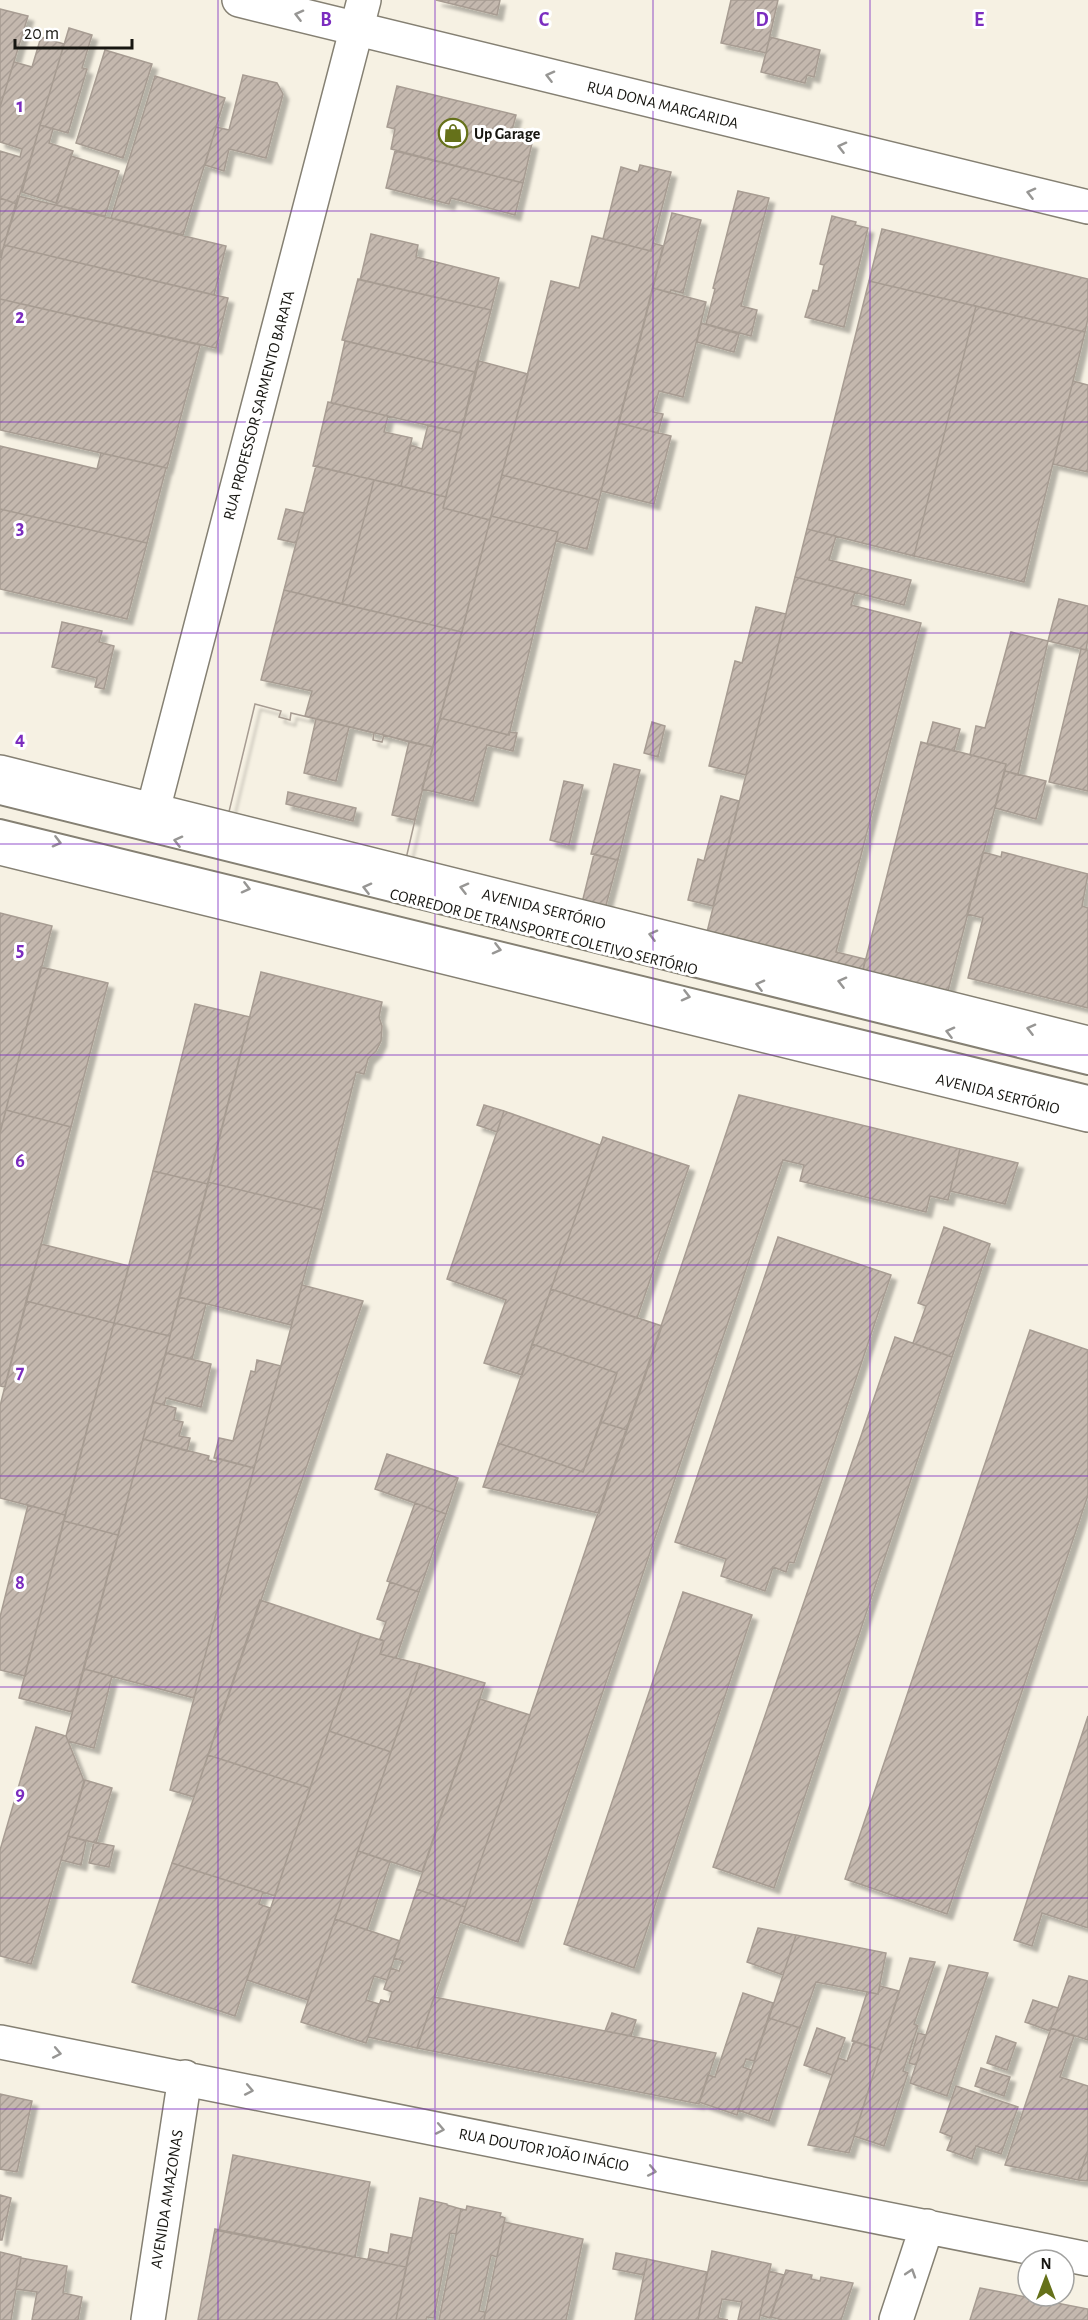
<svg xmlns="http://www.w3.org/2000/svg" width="1088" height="2320" font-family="'Alegreya Sans',sans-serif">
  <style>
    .building { fill: url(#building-hatch); stroke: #a79c92; stroke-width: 1.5; fill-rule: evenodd; filter: url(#shadow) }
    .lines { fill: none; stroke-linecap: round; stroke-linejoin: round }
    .service-casing { stroke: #858073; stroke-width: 20 }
    .minor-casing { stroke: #858073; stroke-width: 36 }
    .primary-casing { stroke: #858073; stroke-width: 36 }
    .service { stroke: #fff; stroke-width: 16 }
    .minor { stroke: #fff; stroke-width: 33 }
    .primary { stroke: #fff; stroke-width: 33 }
    .oneway { stroke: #979694 }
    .grid { fill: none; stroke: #7b2cbf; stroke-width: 1.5; stroke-opacity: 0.55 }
    .labels { text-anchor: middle; stroke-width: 6; stroke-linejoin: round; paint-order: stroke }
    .street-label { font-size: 16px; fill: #171611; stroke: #fff }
    .poi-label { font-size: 16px; font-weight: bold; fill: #171611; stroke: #fff; text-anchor: start }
    .grid-label { font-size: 20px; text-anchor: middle; font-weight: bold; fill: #7b2cbf; stroke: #fff; stroke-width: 6; stroke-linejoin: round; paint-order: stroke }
  </style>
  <defs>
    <pattern id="building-hatch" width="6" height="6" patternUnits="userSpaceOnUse" patternTransform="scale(1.5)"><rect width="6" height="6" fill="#c4b8ae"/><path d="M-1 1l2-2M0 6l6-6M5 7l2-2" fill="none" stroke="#a89d95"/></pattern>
    <filter id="shadow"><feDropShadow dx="5.5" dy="5.5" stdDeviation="1.5" flood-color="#0004"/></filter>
  </defs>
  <rect width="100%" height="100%" fill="#f6f1e3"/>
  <path class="building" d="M436 0H500L497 15Z
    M731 0H778L766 53 721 43Z
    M0 9 28 16 0 107Z
    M69 28 92 35 82 68 87 69 68 133 40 125Z
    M41 37 64 44 17 204 0 198V151L20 157 22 149 0 142V107L14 62 32 67Z
    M770 37 820 50 814 77 807 75 805 83 761 72Z
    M105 50 152 64 123 158 76 143Z
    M243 75 277 83 283 94 266 158 229 149 224 171 205 165 216 127 229 130Z
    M155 76 225 98 183 235 111 218Z
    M397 86 516 115 510 138 532 143 523 183 391 149 395 129 387 127Z
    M40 125 53 129 49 143 73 151 56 203 22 192Z
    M395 151 523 183 515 215 451 198 449 204 386 188Z
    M71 156 119 171 105 216 56 205Z
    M640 165 671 172 651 251 603 239 621 167 638 172Z
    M738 191 769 198 741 306 757 310 751 336 706 324 715 289 713 288Z
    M18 196 226 246 214 295 4 245Z
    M0 198 17 204 0 258Z
    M672 213 701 220 683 293 671 290 670 293 653 288Z
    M832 216 856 222 855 225 868 228 844 327 805 317 813 290 818 291 824 265 820 264Z
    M882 229 1088 279V318L1085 332 869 281Z
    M371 234 418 245 416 257 499 278 491 310 360 280Z
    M592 236 651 251 653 243 663 246 599 500 502 475 551 281 579 288Z
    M4 245 228 298 216 348 0 299V263Z
    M358 279 491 310 475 372 342 340Z
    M869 281 976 306 914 556 807 529Z
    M653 288 706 302 683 397 659 391 653 412 663 414 658 433 619 423Z
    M0 299 200 345 167 468 0 430Z
    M976 306 1085 332 1024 582 914 556Z
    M701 323 739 334 734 352 697 342Z
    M345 341 475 372 461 433 331 403Z
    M479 361 528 374 490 520 443 508Z
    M1073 381 1088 385V472L1053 464Z
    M328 402 388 416 384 432 412 438 401 486 313 466Z
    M619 423 671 436 654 504 601 491Z
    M428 425 461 433 446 497 401 486 411 445 422 449Z
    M0 446 97 469 101 453 166 468 147 543 0 509Z
    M316 466 374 480 342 604 284 590Z
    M502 475 599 500 587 549 556 541 558 532 491 516Z
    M374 480 446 497 443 508 490 520 462 632 342 604Z
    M0 509 147 543 127 619 0 589Z
    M286 509 304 513 296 543 278 539Z
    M491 516 558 532 509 735 440 718Z
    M807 529 836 536 829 560 911 580 904 605 795 577Z
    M795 577 855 592 851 605 921 623 836 952 865 959 863 970 707 932Z
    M284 590 462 632 433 747 305 716 312 691 261 680Z
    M1059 599 1088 606V638L1086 650 1048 641Z
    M756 607 786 614 746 775 709 766 735 661 742 663Z
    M62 622 102 631 99 642 114 646 104 689 95 687 97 678 52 667Z
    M1011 632 1048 641 1018 775 1005 771 1006 764 970 755 976 726 985 728Z
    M1081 649 1088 650V791L1049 782Z
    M255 704 281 711 279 717 290 720 291 713 316 719 304 773 336 781 349 727 374 733 373 740 382 742 384 735 409 742 392 815 415 820 405 863 227 820ZM288 792 356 808 353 821 286 804Z
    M255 704 281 711 279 717 290 720 291 713 374 733 373 740 382 742 384 735 409 742 392 815 415 820 405 863 227 820Z
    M440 718 509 735V732L517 733 513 751 487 745 473 801 422 789Z
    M652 722 665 726 658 757 644 753Z
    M933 722 960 729 954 751 927 744Z
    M409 742 433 747 415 820 392 815Z
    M921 742 1006 764 948 991 863 970Z
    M614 764 640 770 618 860 591 854Z
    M1005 771 1046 781 1036 819 995 808Z
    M564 781 583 785 569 845 550 840Z
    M721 796 739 801 713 906 688 900 698 859 704 861Z
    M983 852 1001 857 1002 852 1088 874 1082 906 1088 908V1008L968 978 983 918 967 914Z
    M594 854 618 860 605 909 582 903Z
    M0 913 52 926 0 1133Z
    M41 967 108 983 71 1127 6 1110Z
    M261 972 382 1002 379 1017 382 1026 381 1041 376 1051 368 1059 364 1074 356 1072 322 1210 208 1182Z
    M195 1004 250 1017 208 1184 153 1171Z
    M739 1095 960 1149 948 1200 930 1196 926 1212 800 1181 804 1165 783 1160 518 1942 460 1922Z
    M484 1105 504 1111 497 1132 477 1125Z
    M6 1110 71 1127 5 1387 0 1386V1133Z
    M504 1111 600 1145 522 1375 484 1363 506 1300 447 1279Z
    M603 1137 689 1166 637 1318 551 1289Z
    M960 1149 1018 1163 1005 1204 950 1191Z
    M153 1171 208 1184 170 1336 114 1323Z
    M208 1182 322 1210 291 1325 179 1297Z
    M944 1227 990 1244 952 1357 913 1343 926 1306 918 1303Z
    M778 1237 891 1275 794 1563 789 1562 786 1572 773 1567 765 1591 721 1576 726 1559 675 1542Z
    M41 1244 129 1266 114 1323 26 1301Z
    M302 1285 363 1301 194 1797 170 1790Z
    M551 1289 662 1326 627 1430 601 1422 617 1373 532 1344Z
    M179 1297 206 1304 192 1359 166 1353Z
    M26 1301 114 1323 65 1515 0 1498V1406Z
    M114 1323 170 1336 118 1535 64 1521Z
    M1030 1330 1088 1350V1495L947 1914 845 1879Z
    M895 1337 952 1357 774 1888 713 1867Z
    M532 1344 617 1373 583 1472 498 1443Z
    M166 1353 211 1364 201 1407 166 1398 164 1405 153 1402Z
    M257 1360 281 1366 254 1468 214 1458 219 1438 233 1441 251 1371 255 1372Z
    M153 1402 176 1408 174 1420 183 1422 179 1436 190 1438 187 1451 143 1439Z
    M601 1422 627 1430 599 1513 483 1487 498 1443 583 1472Z
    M143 1439 209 1456 208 1460 216 1462 217 1458 254 1468 194 1698 84 1669Z
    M387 1454 458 1478 446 1514 375 1489Z
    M415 1503 446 1514 419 1592 387 1581Z
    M28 1505 65 1515 25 1676 0 1670V1617Z
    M64 1521 118 1535 72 1712 19 1698Z
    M390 1582 419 1592 396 1658 380 1654 384 1641 380 1639 386 1622 377 1619Z
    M683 1592 752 1615 634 1968 564 1944Z
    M260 1600 361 1634 310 1788 208 1755Z
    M361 1634 384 1641 380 1654 420 1664 391 1752 329 1731Z
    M420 1664 485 1683 422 1872 358 1851Z
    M84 1669 112 1676 94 1748 68 1741 66 1736Z
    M480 1699 530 1715 465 1907 417 1889Z
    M1088 1716V1928L1042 1913 1032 1946 1014 1940Z
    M36 1727 66 1736 84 1781 31 1964 0 1956V1850Z
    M329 1731 391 1752 308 2000 247 1980Z
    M208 1755 310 1788 275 1896 172 1863Z
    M85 1780 112 1788 96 1843 68 1836Z
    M68 1836 86 1841 81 1865 61 1860Z
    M94 1842 114 1846 109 1867 89 1863Z
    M358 1851 390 1862 367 1930 335 1919Z
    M172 1863 263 1892 259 1904 270 1908 235 2016 132 1982Z
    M417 1889 465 1907 417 2048 368 2037 381 2000 389 2002 392 1992 384 1989 391 1968 399 1971 403 1961 394 1958Z
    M335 1919 400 1941 387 1980 374 1976 366 2000 379 2004 366 2043 301 2022Z
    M758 1928 796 1935 783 1975 747 1962Z
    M796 1935 886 1953 878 1994 816 1982 800 2028 769 2018Z
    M910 1958 935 1962 914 2024 918 2026 903 2071 908 2073 884 2146 854 2136Z
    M949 1965 988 1973 947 2096 910 2083Z
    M1069 1976 1088 1981V2040L1051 2028Z
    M880 1986 899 1991 881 2050 852 2041 867 1992 878 1994Z
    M743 1993 773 2003 754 2061 746 2059 743 2067 751 2070 737 2115 699 2102 708 2075 715 2077Z
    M434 1997 605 2031 716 2053 699 2104 417 2048Z
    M1033 2000 1058 2008 1050 2031 1025 2022Z
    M612 2013 636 2020 631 2036 605 2031Z
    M769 2018 800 2028 769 2121 738 2110Z
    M817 2028 845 2038 832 2075 804 2065Z
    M1051 2028 1074 2036 1060 2077 1088 2086V2150L1078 2180 1005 2165Z
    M918 2033 926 2035 916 2065 909 2063Z
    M996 2036 1016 2043 1007 2070 987 2063Z
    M854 2041 881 2050 849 2153 808 2145 838 2058 847 2061Z
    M981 2068 1010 2077 1004 2096 975 2086Z
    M956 2086 1018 2107 1001 2154 976 2146 972 2159 947 2150 952 2137 940 2132Z
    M0 2094 32 2101 17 2172 0 2169Z
    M1088 2150V2181L1078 2180Z
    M233 2155 370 2182 355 2257 219 2231Z
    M0 2195 11 2198 2 2240H0Z
    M420 2198 447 2204V2205L461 2209 456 2234 450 2233 434 2318 427 2317 426 2320H396Z
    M467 2206 501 2213 500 2216 505 2218 497 2257 491 2255 479 2311 485 2312 484 2320H439L461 2209 466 2210Z
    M504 2222 583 2239 566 2320H484Z
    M215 2229 406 2267 396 2320H198Z
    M391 2234 412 2238 406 2267 368 2260 370 2249 388 2253Z
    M712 2251 771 2264 759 2320H738L742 2302 722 2299 718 2318 728 2320H698Z
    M0 2252 21 2257 11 2320H0Z
    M616 2253 647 2259 644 2275 613 2269Z
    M21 2258 67 2266 63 2293 82 2297 78 2320H32L37 2292 16 2289Z
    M647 2259 707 2272 698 2320H635Z
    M786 2270 812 2275 811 2279 820 2281 821 2277 853 2283 841 2320H782L771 2317Z
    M769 2271 784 2275 770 2318 760 2315Z
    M980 2288 1088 2309V2320H970Z"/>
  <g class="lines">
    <g class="service-casing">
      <path id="service" d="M0 796 1088 1066
        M0 828 1088 1094"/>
    </g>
    <g class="minor-casing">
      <path id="minor" d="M153 810 364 0
        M0 2042 1088 2259
        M148 2320 185 2077
        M896 2320 927 2226"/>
    </g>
    <g class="primary-casing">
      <path id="primary" d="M239 0 1088 207
        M0 772 1088 1043
        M0 848 1088 1115"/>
    </g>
    <use href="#service" class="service"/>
    <use href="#minor" class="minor"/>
    <use href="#primary" class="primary"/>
  </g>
  <defs><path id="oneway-chevron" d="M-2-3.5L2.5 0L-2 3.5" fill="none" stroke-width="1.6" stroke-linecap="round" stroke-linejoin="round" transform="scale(1.5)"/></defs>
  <g class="oneway">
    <use href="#oneway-chevron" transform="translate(299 15) rotate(-166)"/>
    <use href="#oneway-chevron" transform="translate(550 76) rotate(-166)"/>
    <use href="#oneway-chevron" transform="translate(842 147) rotate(-166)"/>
    <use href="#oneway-chevron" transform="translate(1031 193) rotate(-166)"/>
    <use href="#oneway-chevron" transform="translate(178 841) rotate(-166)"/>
    <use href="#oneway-chevron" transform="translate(57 842) rotate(14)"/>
    <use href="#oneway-chevron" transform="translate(246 888) rotate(14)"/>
    <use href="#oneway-chevron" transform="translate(367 888) rotate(-166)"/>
    <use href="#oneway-chevron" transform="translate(464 888) rotate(-166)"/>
    <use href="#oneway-chevron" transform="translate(653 935) rotate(-166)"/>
    <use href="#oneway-chevron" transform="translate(497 949) rotate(14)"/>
    <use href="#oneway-chevron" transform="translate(842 982) rotate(-166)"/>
    <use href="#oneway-chevron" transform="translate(760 985) rotate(-166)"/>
    <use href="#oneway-chevron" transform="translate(686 996) rotate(14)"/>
    <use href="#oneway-chevron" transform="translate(1031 1029) rotate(-166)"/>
    <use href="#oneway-chevron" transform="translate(950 1032) rotate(-166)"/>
    <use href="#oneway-chevron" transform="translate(57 2053) rotate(11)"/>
    <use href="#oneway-chevron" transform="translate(249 2090) rotate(11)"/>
    <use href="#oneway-chevron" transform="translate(440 2129) rotate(11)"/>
    <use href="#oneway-chevron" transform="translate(652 2171) rotate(11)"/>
    <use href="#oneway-chevron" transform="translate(911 2273) rotate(-72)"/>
  </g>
  <path class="grid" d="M218 0V2320M435 0V2320M653 0V2320M870 0V2320M0 211H1088M0 422H1088M0 633H1088M0 844H1088M0 1055H1088M0 1265H1088M0 1476H1088M0 1687H1088M0 1898H1088M0 2109H1088"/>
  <defs>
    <g id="shop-ring" transform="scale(1.5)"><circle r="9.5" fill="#fff" stroke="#65711a" stroke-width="1.5"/><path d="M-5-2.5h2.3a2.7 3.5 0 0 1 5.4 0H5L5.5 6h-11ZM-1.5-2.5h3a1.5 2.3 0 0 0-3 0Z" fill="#65711a"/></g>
  </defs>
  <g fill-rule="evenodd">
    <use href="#shop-ring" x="453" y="133"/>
  </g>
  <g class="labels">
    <g class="street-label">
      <text transform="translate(663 104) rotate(14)" y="6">RUA DONA MARGARIDA</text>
      <text transform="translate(258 405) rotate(-75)" y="6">RUA PROFESSOR SARMENTO BARATA</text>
      <text transform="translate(544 908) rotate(14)" y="6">AVENIDA SERTÓRIO</text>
      <text transform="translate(544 931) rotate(14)" y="6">CORREDOR DE TRANSPORTE COLETIVO SERTÓRIO</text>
      <text transform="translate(998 1093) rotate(14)" y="6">AVENIDA SERTÓRIO</text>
      <text transform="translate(544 2149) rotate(11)" y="6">RUA DOUTOR JOÃO INÁCIO</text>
      <text transform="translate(166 2199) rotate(-81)" y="6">AVENIDA AMAZONAS</text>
    </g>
    <g class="poi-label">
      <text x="474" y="139">Up Garage</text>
    </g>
  </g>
  <g class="grid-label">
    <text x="326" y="26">B</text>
    <text x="544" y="26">C</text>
    <text x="762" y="26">D</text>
    <text x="979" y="26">E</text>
    <text x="20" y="112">1</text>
    <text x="20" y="323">2</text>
    <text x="20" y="534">3</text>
    <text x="20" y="745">4</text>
    <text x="20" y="956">5</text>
    <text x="20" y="1167">6</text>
    <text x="20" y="1378">7</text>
    <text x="20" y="1589">8</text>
    <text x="20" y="1800">9</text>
  </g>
  <g transform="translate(1046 2278)"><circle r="28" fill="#ffffff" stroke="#a2a2a0" stroke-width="1.5"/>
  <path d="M0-4.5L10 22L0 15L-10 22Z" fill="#65711a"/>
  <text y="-9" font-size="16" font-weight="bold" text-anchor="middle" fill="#171611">N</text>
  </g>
  <path d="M15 39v9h117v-9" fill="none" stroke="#171611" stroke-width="3"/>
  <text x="24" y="39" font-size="18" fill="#171611" stroke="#ffffff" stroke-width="4.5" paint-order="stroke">20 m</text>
</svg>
